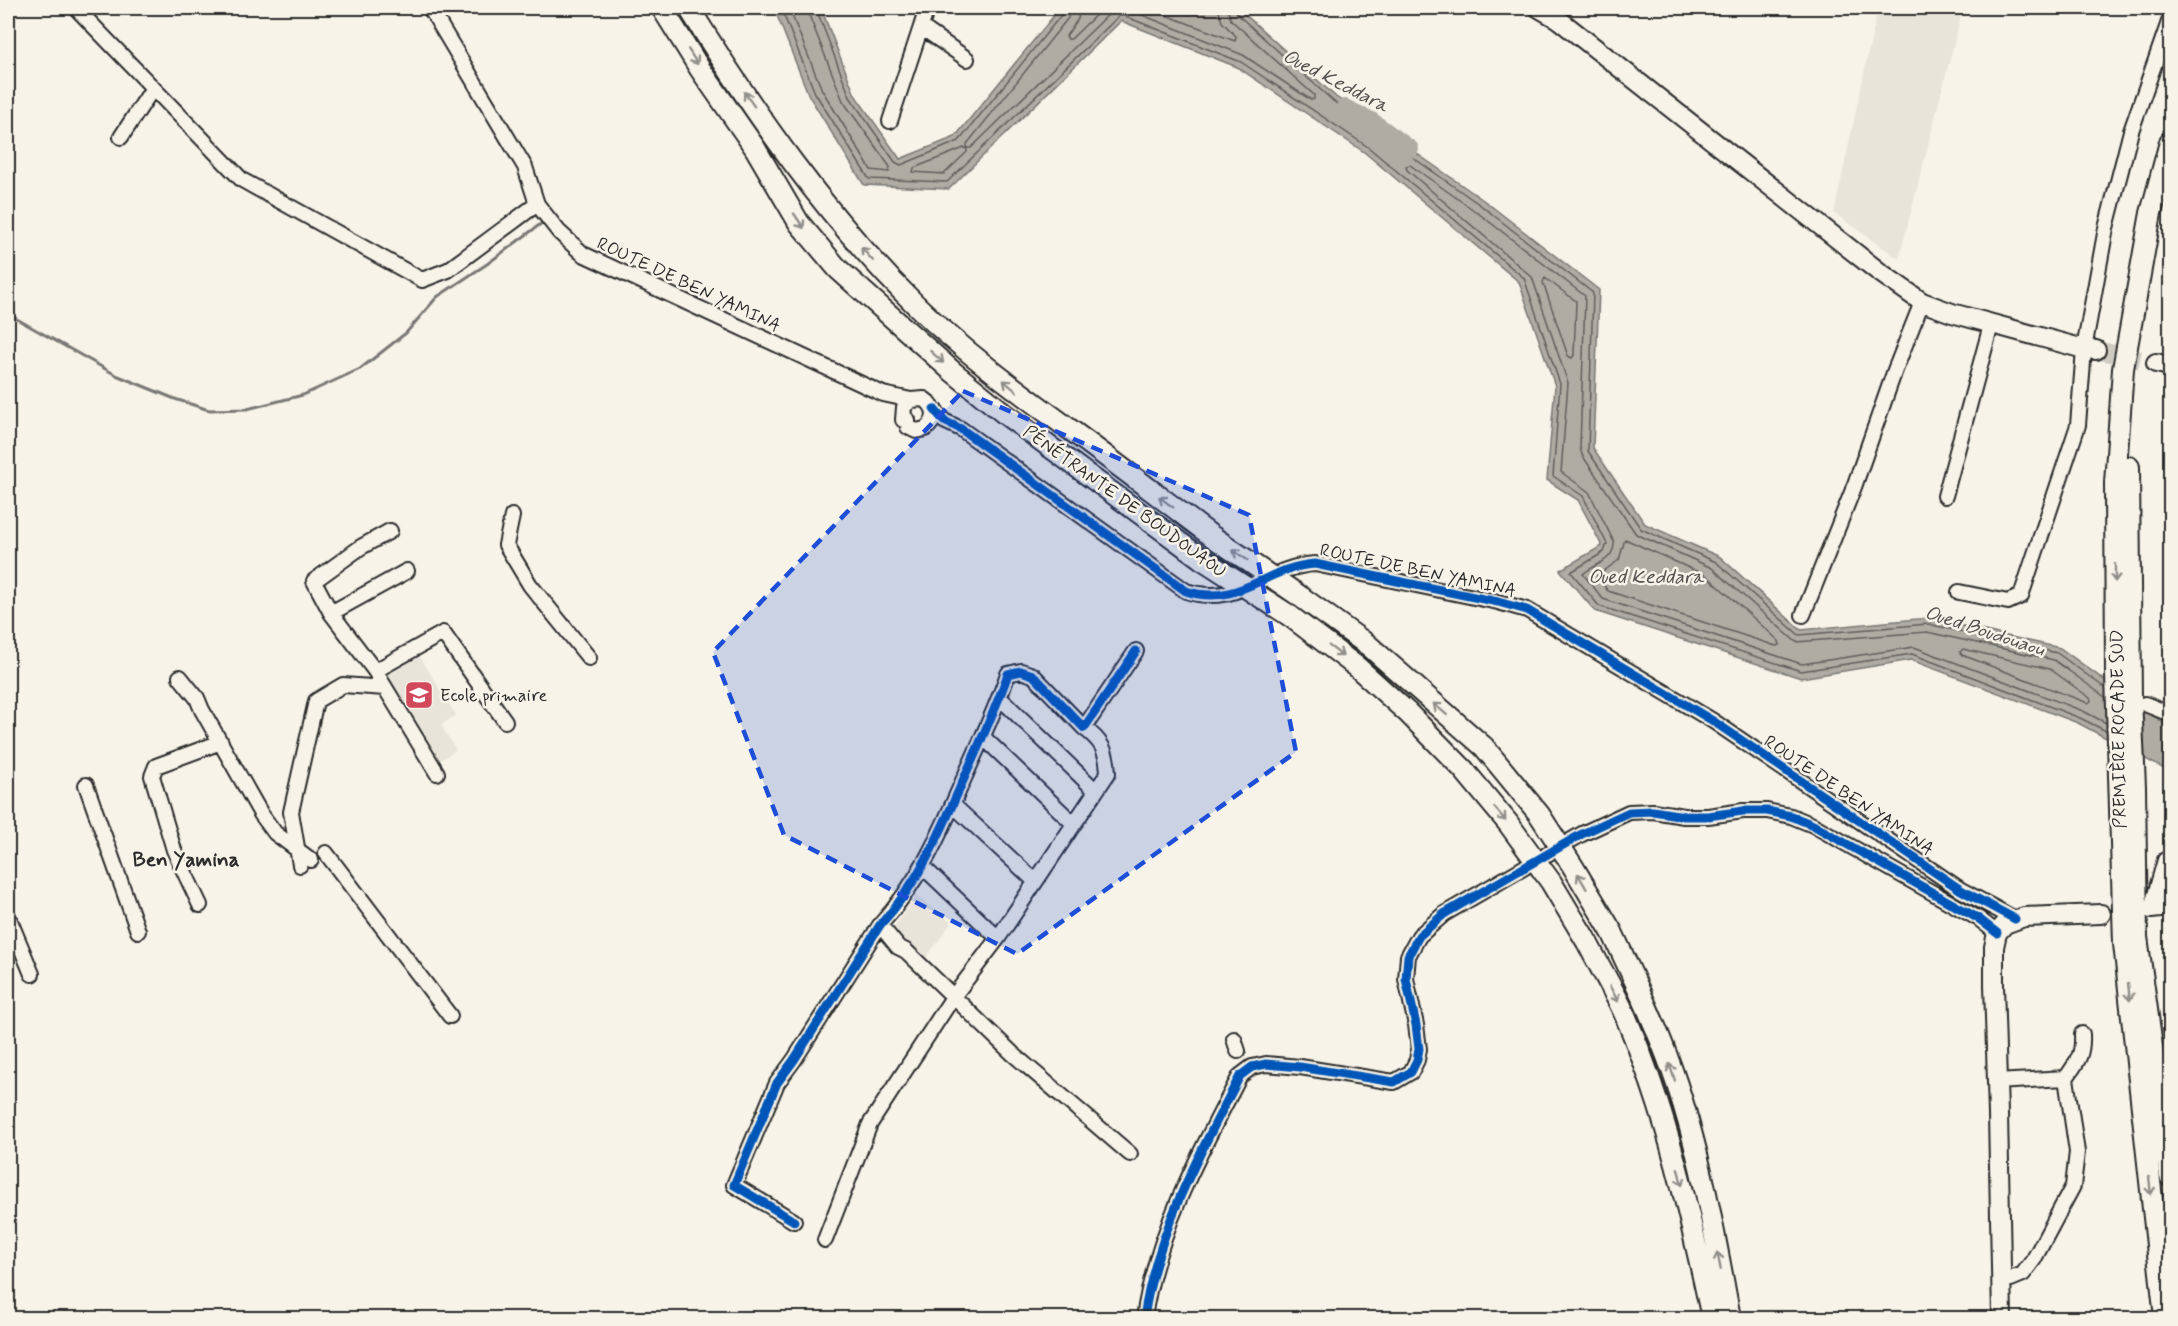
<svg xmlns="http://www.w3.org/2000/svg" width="2178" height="1326" font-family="Mynerve,sans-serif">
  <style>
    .built { fill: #e8e4da }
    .water { fill: #afaca4; stroke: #7a7874; stroke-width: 1.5 }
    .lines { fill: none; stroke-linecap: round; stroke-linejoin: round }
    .shore { stroke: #605f5b; stroke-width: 1.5 }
    .stream { stroke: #7a7874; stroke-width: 3 }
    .river { stroke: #afaca4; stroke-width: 18 }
    .major-tunnel { stroke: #cecbc2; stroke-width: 18; stroke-dasharray: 18 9; stroke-linecap: butt }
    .minor-casing { stroke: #2b2b2b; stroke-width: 18 }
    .major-casing { stroke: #2b2b2b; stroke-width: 22 }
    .highway-casing { stroke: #2b2b2b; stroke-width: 24 }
    .minor { stroke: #f7f3e8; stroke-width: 14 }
    .major { stroke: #f7f3e8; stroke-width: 18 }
    .highway { stroke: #f7f3e8; stroke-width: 20 }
    .highway-bridge-casing { stroke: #2b2b2b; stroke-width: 24; stroke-linecap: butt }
    .highway-bridge { stroke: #f7f3e8; stroke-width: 20 }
    .cycleway-casing { stroke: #f7f3e8; stroke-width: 13 }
    .cycleway { stroke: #0057b8; stroke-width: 9 }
    .oneway { stroke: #918f8a }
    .marked { fill: #1d4ed8; fill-opacity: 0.2; stroke: #1d4ed8; stroke-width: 4.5; stroke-dasharray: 12 8; stroke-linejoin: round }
    .labels { text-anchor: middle; stroke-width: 5; stroke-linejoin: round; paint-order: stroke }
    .street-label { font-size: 18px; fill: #2b2b2b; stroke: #f7f3e8 }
    .poi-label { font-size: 18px; fill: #2b2b2b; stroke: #f7f3e8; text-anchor: start }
    .water-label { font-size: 20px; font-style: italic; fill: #53524f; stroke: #f7f3e8 }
    .quarter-label { font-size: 21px; font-weight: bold; fill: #2b2b2b; stroke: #f7f3e8 }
  </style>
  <rect width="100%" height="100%" fill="#f7f3e8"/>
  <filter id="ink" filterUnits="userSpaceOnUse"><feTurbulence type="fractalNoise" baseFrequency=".0167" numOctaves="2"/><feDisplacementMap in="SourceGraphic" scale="12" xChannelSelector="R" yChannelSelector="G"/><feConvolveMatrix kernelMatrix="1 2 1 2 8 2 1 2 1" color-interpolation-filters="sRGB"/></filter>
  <g filter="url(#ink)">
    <path class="built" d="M1878 8H1963L1899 259 1834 213Z
      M420 657 456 715 441 725 456 750 433 765 384 676Z
      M916 896 952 922 920 966 885 940Z"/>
    <path class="water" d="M774 8H821L855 95 900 159 955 137 1060 8H1238L1336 97 1486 202 1599 290 1593 448 1645 524 1720 557 1801 630 1928 618 2060 648 2170 728V772L2078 723 1911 660 1801 678 1595 611 1560 570 1602 546 1578 500 1547 480 1555 386 1519 282 1364 152 1237 67 1121 21 949 189 864 185 809 96Z"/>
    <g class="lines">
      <path class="shore" d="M781 8 815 93 869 179 947 182 1119 16H1124L1241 62 1368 147 1524 278 1560 384 1553 476 1583 496 1607 544 1604 552 1571 572 1599 606 1801 671 1912 654 2080 718 2106 731
        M789 8 822 90 871 170 889 172 890 167 843 101 809 15 808 8
        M816 8 850 97 895 162 901 165 959 141 1062 14 1064 8
        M1071 8 1068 18 967 144V148H971L1111 12 1119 8 1127 9 1243 55 1311 100 1314 99V95L1231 20 1227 8
        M1080 8 1078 19 1066 36 1068 39H1071L1103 8
        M1147 8 1235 41 1236 36 1222 22 1218 8
        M1235 8 1237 14 1333 101 1483 207 1593 293 1588 451 1641 529 1716 562 1799 635 1928 624 2057 653 2105 688
        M964 148 967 149V152L944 174 913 172 914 168Z
        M1545 278 1576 301 1574 355 1572 358 1568 356 1543 282Z
        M1625 539 1707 576 1779 641 1780 645 1776 646 1608 591 1597 576 1619 560Z
        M1963 649 2050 669 2090 698 2091 701 2088 703 1962 655 1960 652Z
        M2105 697 2054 660 1927 632 1796 642 1712 568 1636 534 1582 455 1580 447 1585 296 1478 213 1410 165 1406 166 1407 170 1532 277 1568 383 1561 472 1589 492 1614 542C1615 561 1594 564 1583 574L1603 599 1802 664 1914 647 2083 711 2106 723"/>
      <path class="stream" d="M8 314 116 375 175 399 209 410 247 409 303 395 360 369 406 333 437 297 487 264 542 223"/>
      <path class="river" d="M1345 108 1370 120 1410 149"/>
      <path class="major-tunnel" d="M2096 350 2156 363"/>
      <g class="minor-casing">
        <path id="minor" d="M76 8 242 180 422 280 448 270 537 204
          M430 8 525 167 537 204 559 232 583 254 883 394 911 400 924 399C937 407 937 421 925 429L916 431 908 427V420H903L904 407 911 400
          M927 8 921 27 967 59
          M890 121 921 27
          M121 137 153 88
          M934 409 944 421 961 429 1186 591C1239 608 1265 567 1315 564L1498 602 1527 610 1713 721 1961 890 2015 919
          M1945 496 1991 325
          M512 516 506 545 530 585 589 658
          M390 531 361 547 314 581 331 613 375 671 437 773
          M1959 592 2008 602 2021 596 2078 425 2084 349 2106 228 2131 131 2170 19
          M331 613 407 571
          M1803 615 1854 487 1895 370 1922 302
          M375 671 443 633 505 721
          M180 677 197 698 202 710 261 814 275 833 311 860
          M1000 698 1096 791
          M2145 704 2170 714
          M983 737 1074 824
          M86 785 138 931
          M953 805 1035 881
          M326 853 450 1016
          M300 865 291 812 316 701 343 685 385 688
          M922 866 998 938 1108 773C1107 751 1102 741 1084 728
          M200 905 174 850 152 776 156 766 221 742
          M2151 909 2165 860 2170 859
          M8 916 32 974
          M880 925 898 947 906 951 1013 1054 1130 1154
          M1234 1039 1238 1051
          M1996 1082 2066 1078
          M794 1221 734 1185 777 1083 794 1060 880 925C918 884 940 834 962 783 978 747 995 711 1008 674L1021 671 1033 675 1084 728 1136 651
          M825 1240 870 1124 953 997 998 938
          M2001 1278 2011 1279 2023 1274 2034 1259 2073 1186 2077 1152 2066 1078C2078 1061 2083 1055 2082 1034
          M1144 1318C1156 1233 1200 1152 1240 1076L1252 1067 1266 1064 1300 1067 1394 1082 1411 1072 1417 1060 1419 1049 1416 1025 1406 979 1408 956 1419 936 1444 914 1582 834 1629 812 1653 811 1684 816H1708L1743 811H1767L1791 816 1813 825 1979 919 1997 933"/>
      </g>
      <g class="major-casing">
        <path id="major" d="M1539 8 1558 19 1878 271 1922 302 1952 313 2084 349 2096 350
          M2156 363 2170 366
          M2151 909 2170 907
          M2002 1318 1998 1114 1994 985V947L1997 933 2005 924 2024 917 2101 914"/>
      </g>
      <g class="highway-casing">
        <path id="highway" d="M662 8 700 69 755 148 799 223 838 269 952 371 1005 414 1202 559
          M689 8C755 114 827 218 917 306 963 351 1016 390 1068 428 1117 464 1165 501 1213 537
          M2129 467 2131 698 2135 787 2137 937 2170 1176
          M1301 597 1368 645 1484 747
          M1290 616 1357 667 1408 713 1463 769
          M1612 932C1633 977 1655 1022 1672 1070 1700 1149 1715 1236 1730 1318
          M1587 942C1599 966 1614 990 1625 1015 1667 1113 1690 1215 1712 1318
          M2165 1318 2124 944 2116 674 2115 483 2123 369 2151 213 2170 142"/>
      </g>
      <use href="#minor" class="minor"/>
      <use href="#major" class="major"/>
      <use href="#highway" class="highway"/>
      <g class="highway-bridge-casing">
        <path id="highway-bridge" d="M1213 537 1301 597
          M1202 559 1290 616
          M1484 747 1539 814 1572 865 1612 932
          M1463 769 1508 823 1551 882 1587 942"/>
      </g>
      <use href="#highway-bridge" class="highway-bridge"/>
      <g class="cycleway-casing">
        <path id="cycleway" d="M934 409 944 421 961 429 1186 591C1239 608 1265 567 1315 564L1498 602 1527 610 1713 721 1961 890 2015 919
          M794 1221 734 1185 777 1083 794 1060 880 925C918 884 940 834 962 783 978 747 995 711 1008 674L1021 671 1033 675 1084 728 1136 651
          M1144 1318C1156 1233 1200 1152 1240 1076L1252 1067 1266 1064 1300 1067 1394 1082 1411 1072 1417 1060 1419 1049 1416 1025 1406 979 1408 956 1419 936 1444 914 1582 834 1629 812 1653 811 1684 816H1708L1743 811H1767L1791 816 1813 825 1979 919 1997 933"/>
      </g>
      <use href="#cycleway" class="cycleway"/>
    </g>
    <defs><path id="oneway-shaft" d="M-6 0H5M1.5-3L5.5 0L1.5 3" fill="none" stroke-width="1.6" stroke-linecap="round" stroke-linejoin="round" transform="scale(1.5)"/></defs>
    <g class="oneway">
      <use href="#oneway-shaft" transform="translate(693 57) rotate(58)"/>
      <use href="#oneway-shaft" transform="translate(749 99) rotate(-125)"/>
      <use href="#oneway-shaft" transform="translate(799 221) rotate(56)"/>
      <use href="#oneway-shaft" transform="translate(867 254) rotate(-131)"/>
      <use href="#oneway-shaft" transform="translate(937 357) rotate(42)"/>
      <use href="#oneway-shaft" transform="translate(1010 386) rotate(-139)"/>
      <use href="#oneway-shaft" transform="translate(1166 502) rotate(-143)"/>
      <use href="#oneway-shaft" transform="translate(1240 555) rotate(-146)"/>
      <use href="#oneway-shaft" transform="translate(2115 573) rotate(90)"/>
      <use href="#oneway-shaft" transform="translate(1336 651) rotate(37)"/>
      <use href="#oneway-shaft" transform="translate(1440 709) rotate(-139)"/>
      <use href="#oneway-shaft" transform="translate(1500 814) rotate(50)"/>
      <use href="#oneway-shaft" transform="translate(1582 881) rotate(-120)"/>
      <use href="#oneway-shaft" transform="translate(2129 992) rotate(84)"/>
      <use href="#oneway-shaft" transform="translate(1614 994) rotate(62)"/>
      <use href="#oneway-shaft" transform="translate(1672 1072) rotate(-109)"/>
      <use href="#oneway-shaft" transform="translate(1680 1177) rotate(76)"/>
      <use href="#oneway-shaft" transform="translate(2150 1186) rotate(84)"/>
      <use href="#oneway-shaft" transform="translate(1719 1261) rotate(-101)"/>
    </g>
  </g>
  <path class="marked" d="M963 391 1249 515 1296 752 1017 954 784 835 713 652Z"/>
  <defs>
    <g id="school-square" transform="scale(1.5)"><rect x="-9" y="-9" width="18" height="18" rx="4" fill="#d1495b" stroke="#f7f3e8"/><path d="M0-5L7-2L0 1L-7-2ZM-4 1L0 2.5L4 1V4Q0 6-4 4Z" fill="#fff"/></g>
  </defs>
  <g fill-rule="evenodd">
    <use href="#school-square" x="419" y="695"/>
  </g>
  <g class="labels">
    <g class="street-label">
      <text transform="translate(689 284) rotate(25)" y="6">ROUTE DE BEN YAMINA</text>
      <text transform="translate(1125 501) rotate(36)" y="6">PÉNÉTRANTE DE BOUDOUAOU</text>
      <text transform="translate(1418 570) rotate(12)" y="6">ROUTE DE BEN YAMINA</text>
      <text transform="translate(2118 729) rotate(-91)" y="6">PREMIÈRE ROCADE SUD</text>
      <text transform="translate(1849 795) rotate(34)" y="6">ROUTE DE BEN YAMINA</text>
    </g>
    <g class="poi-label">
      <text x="440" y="701">Ecole primaire</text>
    </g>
    <g class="water-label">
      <text transform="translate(1336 80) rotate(27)" y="7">Oued Keddara</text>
      <text x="1646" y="583">Oued Keddara</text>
      <text transform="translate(1985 630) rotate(18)" y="7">Oued Boudouaou</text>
    </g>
    <g class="quarter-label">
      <text x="186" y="866">Ben Yamina</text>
    </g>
  </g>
  <rect width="2178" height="1326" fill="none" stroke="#f7f3e8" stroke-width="30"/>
  <rect x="15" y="15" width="2148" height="1296" fill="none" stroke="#2b2b2b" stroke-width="2" filter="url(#ink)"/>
</svg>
